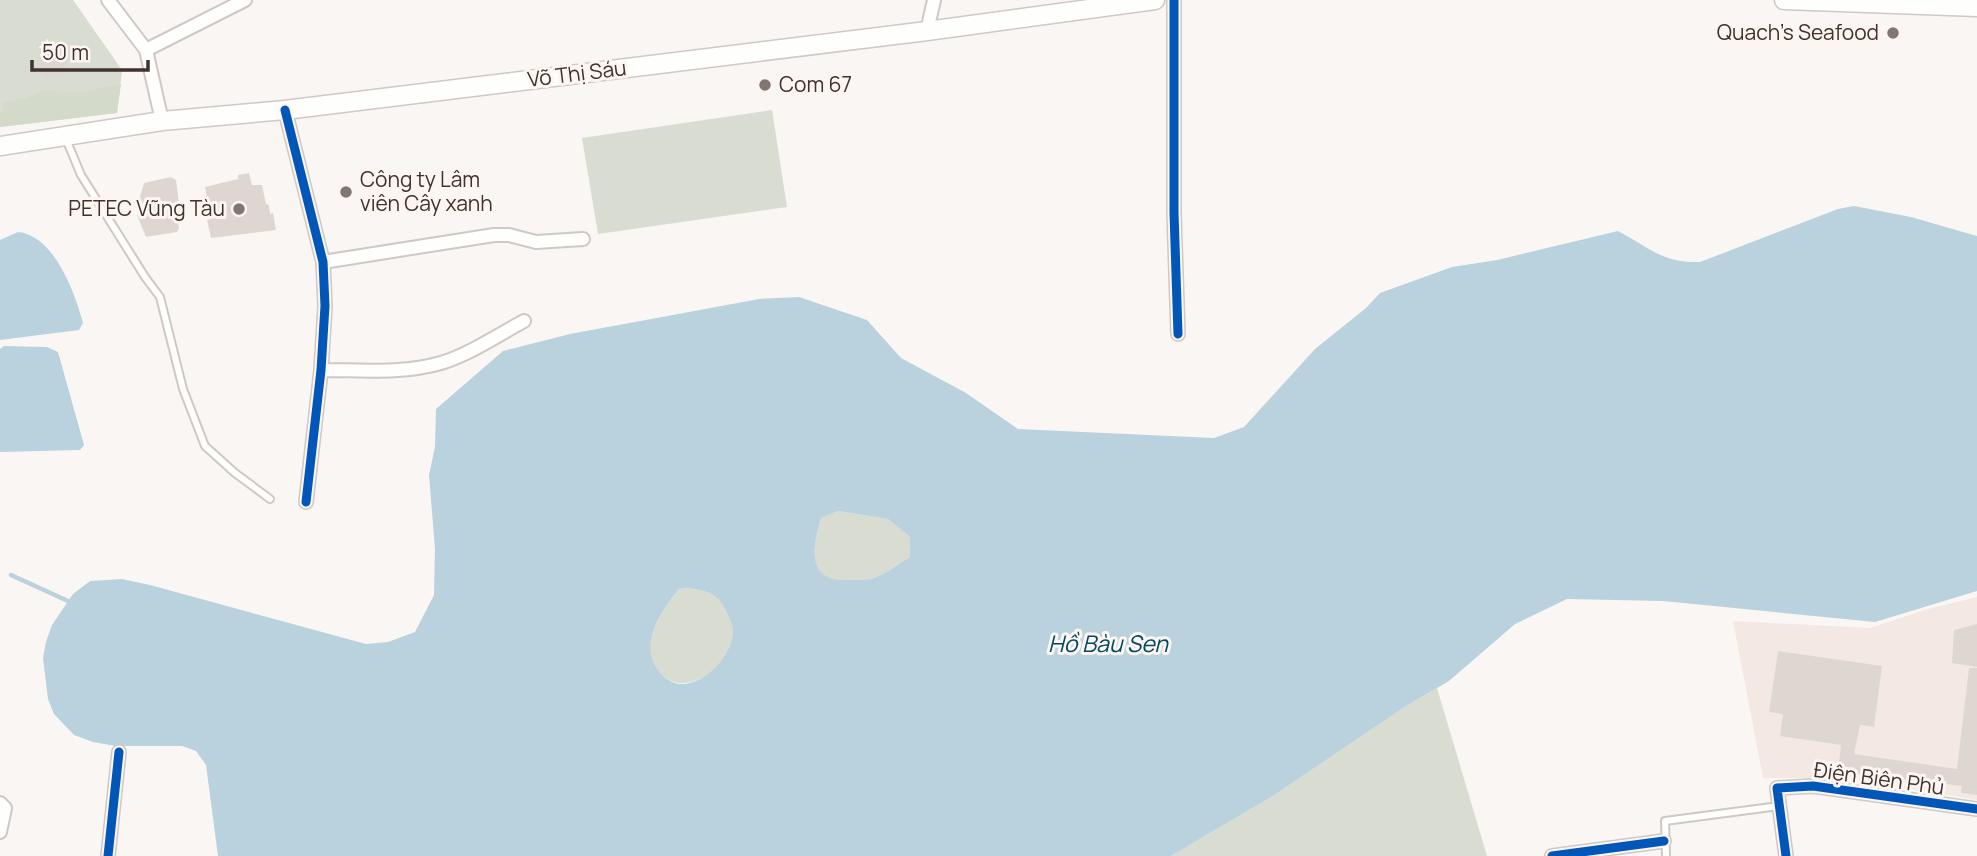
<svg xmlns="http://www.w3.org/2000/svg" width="1977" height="856" font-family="Manrope,sans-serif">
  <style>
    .built { fill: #f4e8e3 }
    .green { fill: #d8dcd1 }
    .forest { fill: #d4dac9 }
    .water { fill: #bad2de; fill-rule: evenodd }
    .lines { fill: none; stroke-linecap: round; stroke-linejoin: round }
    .stream { stroke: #bad2de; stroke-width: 4.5 }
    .building { fill: #ded7d1 }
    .lane-casing { stroke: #d0c8c5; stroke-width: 10 }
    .street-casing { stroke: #d0c8c5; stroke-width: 16 }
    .secondary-casing { stroke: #d0c8c5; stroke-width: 21 }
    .lane { stroke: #fefefd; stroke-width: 6 }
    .street { stroke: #fefefd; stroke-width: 12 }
    .secondary { stroke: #fefefd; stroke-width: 18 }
    .cycleway-casing { stroke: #fcf5f2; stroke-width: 13 }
    .cycleway { stroke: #0057b8; stroke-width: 9 }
    .poi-dot { fill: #817772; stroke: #fcf5f2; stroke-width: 2.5 }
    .labels { text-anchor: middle; stroke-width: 6; stroke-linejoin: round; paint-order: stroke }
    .poi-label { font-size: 21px; fill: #40322c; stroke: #fcf5f2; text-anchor: end }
    .street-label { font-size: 21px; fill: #40322c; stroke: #fcf5f2 }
    .water-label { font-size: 23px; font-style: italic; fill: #004a62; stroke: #fcf5f2 }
  </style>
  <rect width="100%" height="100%" fill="#faf6f4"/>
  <path class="built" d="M1977 597V800L1844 778H1763L1733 621 1870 628 1928 609Z"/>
  <path class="green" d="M0 0H73L122 70 117 113 0 127Z
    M772 110 787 207 598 234 582 138Z
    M838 511 888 519 910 537V557C898 564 884 575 871 579 865 580 856 579 849 580 805 582 812 549 821 518Z
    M689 588C716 593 720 596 731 622 742 648 711 681 685 683 676 684 668 680 661 674 634 650 662 610 679 589Z
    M1437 688 1487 856H1171L1273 796 1406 706Z"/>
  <path class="forest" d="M121 84 117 113 0 127V111L4 115 3 103 26 98 42 91 84 92Z"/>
  <path class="water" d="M1854 206 1911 217 1977 236V591L1875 622 1663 601 1567 599 1515 624 1449 681 1406 706 1273 796 1171 856H218L206 765 196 751 182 746H116L93 742 74 735 54 714 48 699 43 658 46 642 52 625 73 594 90 581 122 579 150 585 366 644 388 642 415 632 434 595 435 549 429 475 435 447 436 409 503 351 570 334 759 299 799 297 867 320 901 358 966 393 1018 429 1214 438 1244 427 1315 349 1366 308 1380 293 1452 267 1497 260 1618 231C1650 248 1662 263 1700 262L1838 209ZM838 511 888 519 910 537V557C898 564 884 575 871 579 865 580 856 579 849 580 806 582 812 549 821 518ZM689 588C716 593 720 596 731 622 742 649 702 691 675 683 669 681 661 675 658 670 638 644 662 610 679 589Z
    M18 232C54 235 75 293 83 323L79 330 0 340V240Z
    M4 346 47 347 58 352 84 445 80 450 0 452V349Z"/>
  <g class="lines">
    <path class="stream" d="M11 575 68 601"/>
  </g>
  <path class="building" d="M45 51H57L64 56 68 70 60 77H47L39 71V60Z
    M249 173 252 185H262L266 204 269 205 270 214 273 213 276 230 211 238 207 220 211 219 205 187 238 179V175Z
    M171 177 176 180 179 204 175 205 179 228 177 232 146 237 137 215 143 213 140 197 144 183Z
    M1977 624V667L1952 663 1954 630Z
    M1778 651 1882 666 1874 727 1860 725 1854 754 1957 769 1969 668H1977V795L1961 793 1962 786 1838 772 1841 745 1780 736 1783 714 1769 712Z"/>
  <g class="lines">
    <g class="lane-casing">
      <path id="lane" d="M66 139 81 175 145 277 160 297 183 389 205 446 235 473 270 499
        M1666 856 1665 821 1779 806"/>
    </g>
    <g class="street-casing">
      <path id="street" d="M108 0 146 50 162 121
        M1174 0V213L1178 334
        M927 31 934 0
        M146 50 245 0
        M285 110 323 262 325 306 321 370 306 502
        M323 262 494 235H509L536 242 583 239
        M321 370C361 370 403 374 441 363 470 354 498 335 524 321
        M0 803 5 808 0 832
        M108 856 119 752
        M1552 856 1664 841
        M1786 856 1777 788 1813 786 1977 809"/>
    </g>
    <g class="secondary-casing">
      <path id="secondary" d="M1784 0 1977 7
        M0 146 162 121 285 110 927 31 1155 0"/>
    </g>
    <use href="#lane" class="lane"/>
    <use href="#street" class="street"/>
    <use href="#secondary" class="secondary"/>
    <g class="cycleway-casing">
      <path id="cycleway" d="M1174 0V213L1178 334
        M285 110 323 262 325 306 321 370 306 502
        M108 856 119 752
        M1552 856 1664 841
        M1786 856 1777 788 1813 786 1977 809"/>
    </g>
    <use href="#cycleway" class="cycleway"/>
  </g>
  <g class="poi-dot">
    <circle cx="1893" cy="33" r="7"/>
    <circle cx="765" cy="85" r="7"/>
    <circle cx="346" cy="192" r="7"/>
    <circle cx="239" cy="209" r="7"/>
  </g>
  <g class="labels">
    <g class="poi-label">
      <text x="1879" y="40">Quach's Seafood</text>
      <text x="779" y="92" text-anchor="start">Com 67</text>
      <text x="360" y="187" text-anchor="start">Công ty Lâm<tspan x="360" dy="24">viên Cây xanh</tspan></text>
      <text x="225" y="216">PETEC Vũng Tàu</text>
    </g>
    <g class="street-label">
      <text transform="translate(577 74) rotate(-7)" y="7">Võ Thị Sáu</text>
      <text transform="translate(1879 779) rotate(8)" y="7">Điện Biên Phủ</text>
    </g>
    <g class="water-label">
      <text x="1108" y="652">Hồ Bàu Sen</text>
    </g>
  </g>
  <path d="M32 60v10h116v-10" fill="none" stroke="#40322c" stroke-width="3.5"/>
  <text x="42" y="60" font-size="21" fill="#40322c" stroke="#fcf5f2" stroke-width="5" paint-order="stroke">50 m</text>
</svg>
